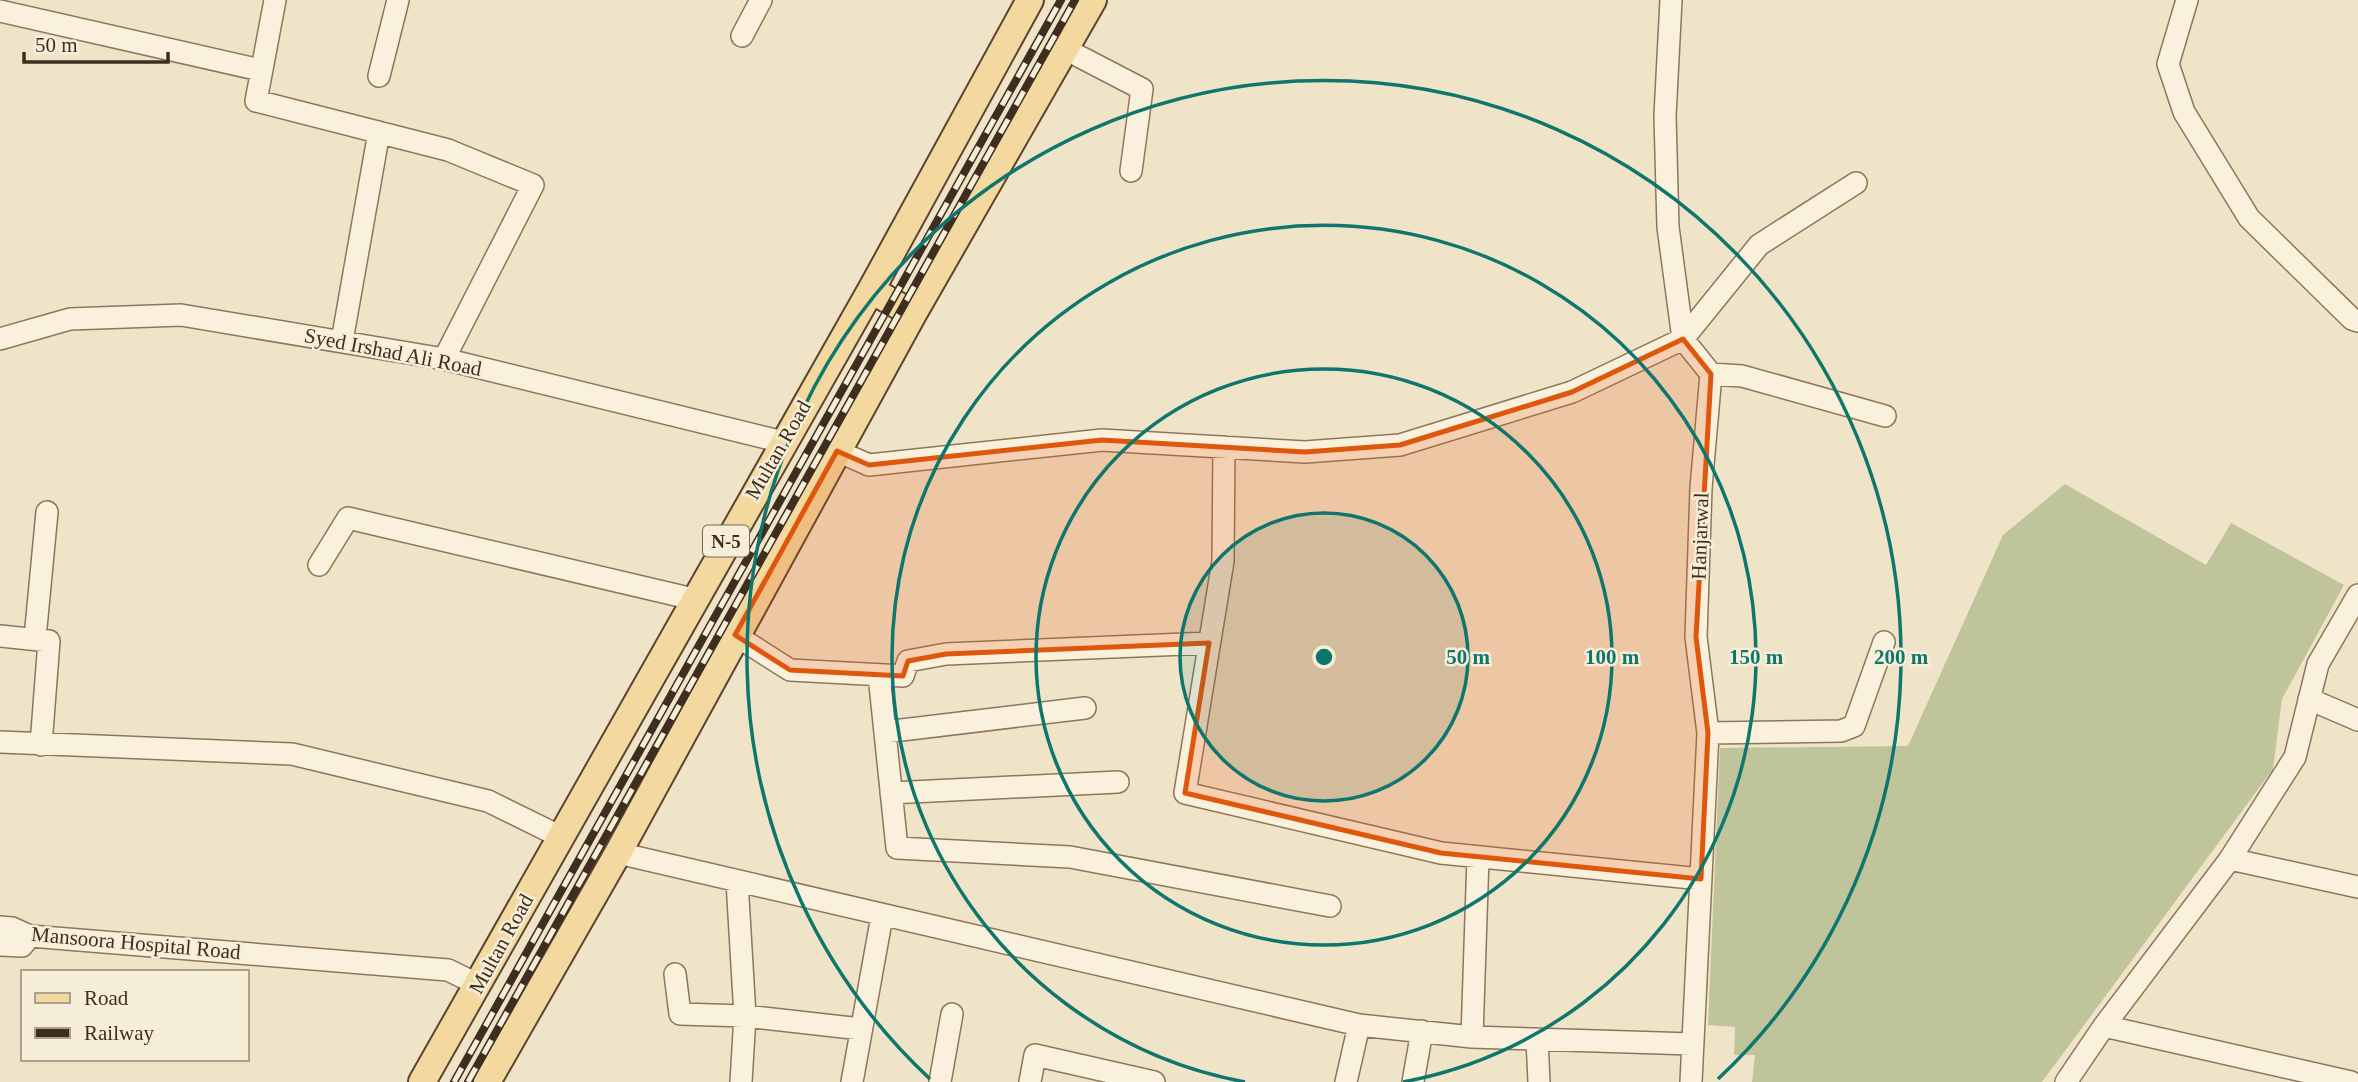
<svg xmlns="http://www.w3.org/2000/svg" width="2358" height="1082" font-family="'Times New Roman',serif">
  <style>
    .cemetery { fill: #bfc49a }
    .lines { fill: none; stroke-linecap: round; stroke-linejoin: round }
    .minor-casing { stroke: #8d765c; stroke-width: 24 }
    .major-casing { stroke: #5b4430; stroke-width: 30 }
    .minor { stroke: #faf1dc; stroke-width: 21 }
    .major { stroke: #f3d9a0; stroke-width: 26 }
    .rail-casing { stroke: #3d2e20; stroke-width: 8 }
    .rail { stroke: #f7eed8; stroke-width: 5; stroke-dasharray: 16; stroke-linecap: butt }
    .marked { fill: #df570d; fill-opacity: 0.2; stroke: #df570d; stroke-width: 5; stroke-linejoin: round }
    .ring { fill: none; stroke: #0f766e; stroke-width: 3.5 }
    .labels { text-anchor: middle; stroke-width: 5; stroke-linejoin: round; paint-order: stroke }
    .shield { fill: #f7eed8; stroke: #756857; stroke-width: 2 }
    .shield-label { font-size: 19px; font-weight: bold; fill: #3d2e20 }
    .street-label { font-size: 21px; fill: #3d2e20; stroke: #f7eed8 }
    .centre { fill: #0f766e; stroke: #f7eed8; stroke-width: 3.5 }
    .ring-label { font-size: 21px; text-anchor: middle; font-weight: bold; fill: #0f766e; stroke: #f7eed8; stroke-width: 5; stroke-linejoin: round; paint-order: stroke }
  </style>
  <rect width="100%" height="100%" fill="#f0e4c8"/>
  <path class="cemetery" d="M2065 484 2206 565 2231 523 2344 585 2282 699 2273 769 2042 1082H1752L1755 1055H1734L1735 1027 1708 1025 1720 748 1908 746 2003 535Z"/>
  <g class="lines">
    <g class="minor-casing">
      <path id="minor" d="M275 0 256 101 448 150 533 185 444 359
        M1671 0 1665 116 1668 227 1683 339 1711 374 1701 488 1696 637 1708 733 1691 1082
        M2187 0 2168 64 2184 112 2249 218 2352 319 2358 321
        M0 11 260 70
        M742 36 761 0
        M1065 49 1142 89 1131 171
        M379 76 398 0
        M0 339 70 319 181 315 444 359 783 442
        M342 341 379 132
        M1711 374 1742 376 1885 416
        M1224 447 1223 561 1185 793 1441 853 1701 879
        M837 451 869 465 1102 440 1305 452 1400 445 1572 392 1683 339 1759 245 1856 183
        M319 565 348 518 693 599
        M735 635 790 670 903 676 908 661 946 654 1209 643
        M0 636 49 641 41 745
        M35 638 47 512
        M879 675 897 848 1070 857 1330 906
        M2309 699 2358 720
        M885 732 1085 708
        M1708 733 1841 731 1854 726 1884 642
        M0 742 292 754 488 801 561 837
        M891 793 1118 782
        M618 853 1359 1025 1472 1037 1692 1044
        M2230 859 2358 887
        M737 881 745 1016 741 1082
        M0 927 12 928 30 936 448 970 479 985
        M0 945 22 946 30 936
        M675 974 680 1014 745 1016 861 1029
        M2104 1026 2230 859 2295 757 2318 664 2358 595
        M1472 1037 1478 857
        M1537 1039 1539 1082
        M852 1082 882 916
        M940 1082 952 1014
        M1030 1082 1035 1055 1154 1082
        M1346 1082 1359 1025
        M1413 1082 1422 1031
        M2066 1082 2104 1026 2351 1082"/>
    </g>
    <g class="major-casing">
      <path id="major" d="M871 290 913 314
        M422 1082 871 290 1030 0
        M487 1082 618 853 913 314 1093 0"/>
    </g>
    <use href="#minor" class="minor"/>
    <use href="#major" class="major"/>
    <g class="rail-casing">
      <path id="rail" d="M454 1082 1061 0
        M468 1082 1075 0"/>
    </g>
    <use href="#rail" class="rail"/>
  </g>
  <path class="marked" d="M1683 339 1711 374 1696 637 1708 733 1701 879 1441 853 1185 793 1209 643 946 654 908 661 903 676 790 670 735 635 837 451 869 465 1102 440 1305 452 1400 445 1572 392Z"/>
  <circle cx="1324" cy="657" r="144" fill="#0f766e" fill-opacity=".12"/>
  <g class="ring">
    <circle cx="1324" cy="657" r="144"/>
    <circle cx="1324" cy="657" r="288"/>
    <path d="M1245 1082A432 432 0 1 1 1403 1082"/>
    <path d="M930 1079A577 577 0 1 1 1718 1079"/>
  </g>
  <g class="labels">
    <rect class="shield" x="703" y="525.5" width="46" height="31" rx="5"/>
    <g class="shield-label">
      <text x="726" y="548">N-5</text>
    </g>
    <g class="street-label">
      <text transform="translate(393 352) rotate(11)" y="7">Syed Irshad Ali Road</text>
      <text transform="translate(778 450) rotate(-60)" y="7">Multan Road</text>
      <text transform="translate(1700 536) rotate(-88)" y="7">Hanjarwal</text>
      <text transform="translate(136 943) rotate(5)" y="7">Mansoora Hospital Road</text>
      <text transform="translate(501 944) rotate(-61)" y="7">Multan Road</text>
    </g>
  </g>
  <circle cx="1324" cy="657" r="10" class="centre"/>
  <g class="ring-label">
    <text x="1468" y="664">50 m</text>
    <text x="1612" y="664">100 m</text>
    <text x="1756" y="664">150 m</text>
    <text x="1901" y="664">200 m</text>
  </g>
  <rect x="21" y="970" width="228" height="91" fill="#f7eed8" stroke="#ada18e" stroke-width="2"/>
  <rect x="35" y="993" width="35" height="10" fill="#f3d9a0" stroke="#ada18e" stroke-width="2"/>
  <text x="84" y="1005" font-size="21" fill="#3d2e20">Road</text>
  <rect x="35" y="1028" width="35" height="10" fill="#3d2e20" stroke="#ada18e" stroke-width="2"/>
  <text x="84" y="1040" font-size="21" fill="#3d2e20">Railway</text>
  <path d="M24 52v10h144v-10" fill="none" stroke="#3d2e20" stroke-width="3.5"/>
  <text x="35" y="52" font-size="21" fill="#3d2e20" stroke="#f7eed8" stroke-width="5" paint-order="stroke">50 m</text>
</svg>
